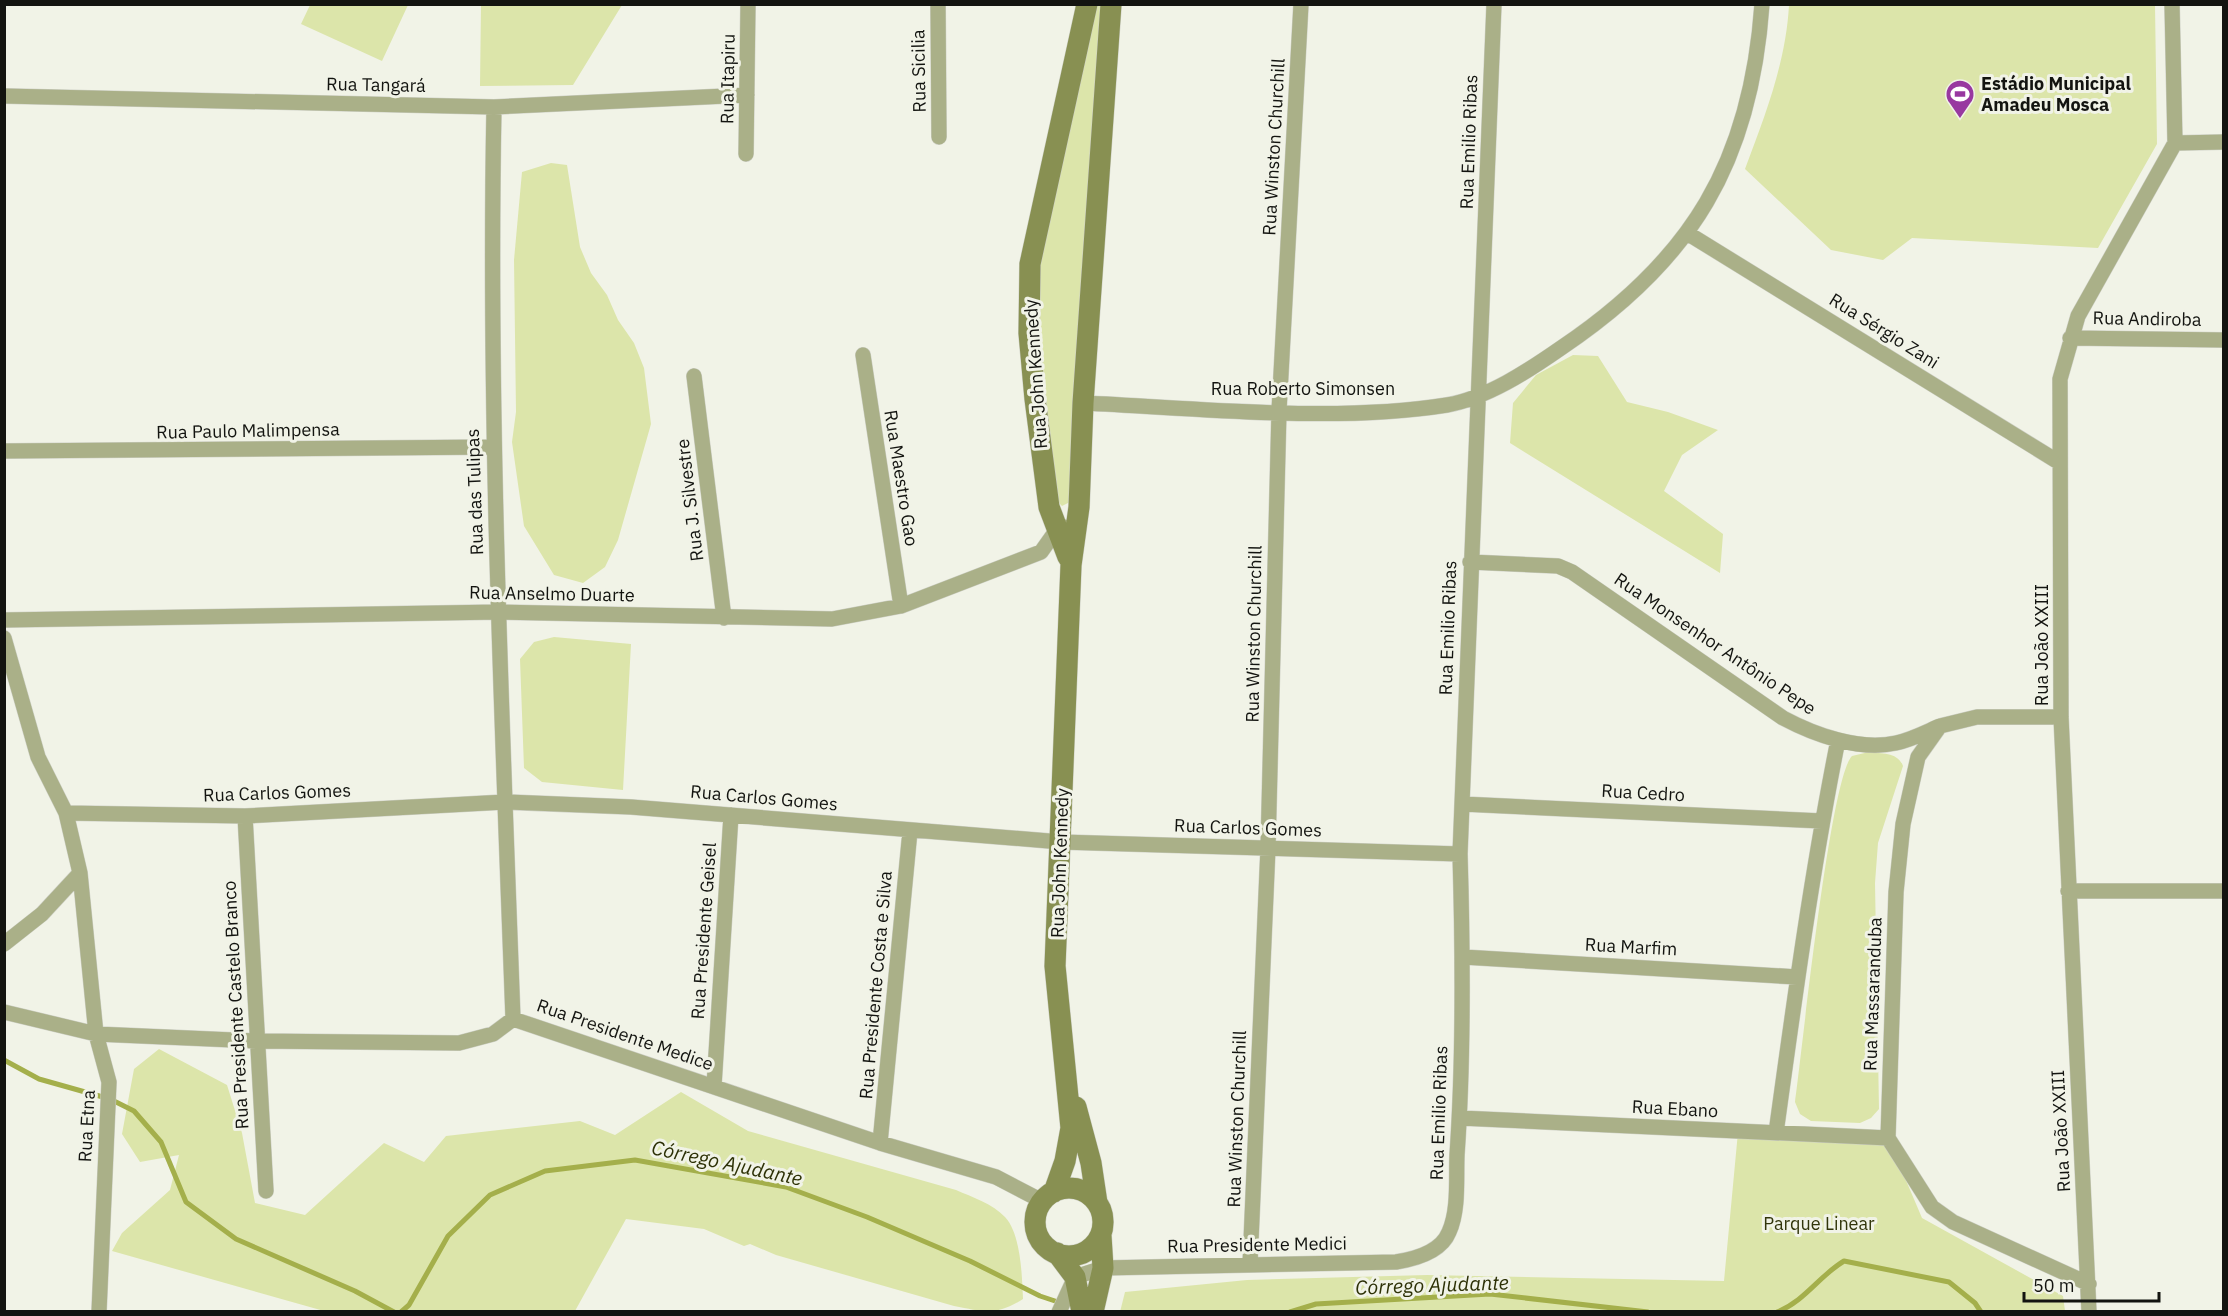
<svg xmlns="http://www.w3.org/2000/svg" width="2228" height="1316" font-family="'IBM Plex Sans',sans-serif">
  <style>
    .green { fill: #dce5aa }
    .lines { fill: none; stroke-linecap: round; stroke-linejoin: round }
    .stream { stroke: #a4af4b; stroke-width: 5 }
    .street-casing { stroke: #cdcfc5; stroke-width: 16 }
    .secondary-casing { stroke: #cdcfc5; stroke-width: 22 }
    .street { stroke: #aab088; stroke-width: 15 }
    .secondary { stroke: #889052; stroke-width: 21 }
    .labels { text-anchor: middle; stroke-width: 6; stroke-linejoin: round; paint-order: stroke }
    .street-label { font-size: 18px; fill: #131410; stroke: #f1f3e7 }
    .poi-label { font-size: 18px; font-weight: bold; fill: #131410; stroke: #f1f3e7; text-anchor: start }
    .park-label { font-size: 18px; fill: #31350a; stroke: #f1f3e7 }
    .water-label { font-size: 20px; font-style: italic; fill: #2d3106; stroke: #f1f3e7 }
  </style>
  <rect width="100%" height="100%" fill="#f1f3e7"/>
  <path class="green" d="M310 5V4L408 5 382 61 301 24Z
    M481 5V4L622 5 573 85 480 86Z
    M1093 5H1104L1070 502 1062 506 1058 502 1037 328V262Z
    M1789 5H2155L2157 144 2098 248 1912 238 1883 260 1831 250 1745 169C1765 116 1786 62 1789 5Z
    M551 163 567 165 580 247 591 273 607 295 618 320 634 343 644 368 651 424 618 540 605 567 583 583 554 575 524 526 512 442 516 412 514 260 522 172Z
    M1573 355 1598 356 1627 402 1668 412 1718 430 1682 455 1664 491 1723 534 1720 573 1510 443 1513 403 1536 375Z
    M554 637 631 644 623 790 542 782 524 768 520 659 534 642Z
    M1869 752C1882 754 1898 752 1903 766L1878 843 1875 883 1879 1109 1871 1118 1860 1123 1811 1121 1800 1114 1795 1102C1802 1052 1830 778 1852 756Z
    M159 1049 227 1085 242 1133 255 1203 305 1215 384 1143 424 1162 446 1136 580 1121 615 1135 681 1092 748 1131 956 1190C972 1197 993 1204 1005 1217 1021 1234 1022 1276 1023 1299 996 1316 985 1312 954 1306L776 1255 750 1244 744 1246 704 1229 626 1219 575 1311H324L112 1251 122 1233 170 1190 179 1155 140 1162 122 1134 134 1069Z
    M1738 1132 1888 1138 1922 1218 2063 1296 2065 1311 1120 1312 1125 1292 1247 1280 1427 1275 1724 1281Z"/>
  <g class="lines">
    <path class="stream" d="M4 1060 39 1079 110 1099 134 1111 161 1142 186 1202 236 1239 355 1291 394 1312
      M401 1312 409 1305 448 1236 490 1195 545 1171 635 1160 786 1187 867 1217 970 1261 1040 1296 1061 1303
      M1290 1312 1316 1304 1490 1294 1648 1312
      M1777 1312C1805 1301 1819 1276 1844 1261L1949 1282 1975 1303 1981 1312"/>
    <g class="street-casing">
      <path id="street" d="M938 4 939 137
        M4 96 494 107 747 95
        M494 107C488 411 502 715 513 1019
        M2175 143 2224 142
        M746 154 748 4
        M1687 233 2060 463
        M2070 338 2224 340
        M863 355 901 606
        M694 376 724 618
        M1083 403C1198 408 1334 423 1447 405 1487 398 1528 371 1561 348 1692 260 1751 162 1762 4
        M4 451 493 447
        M1470 562 1558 566 1572 572 1783 718C1815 735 1859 751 1896 743 1911 740 1926 732 1940 726
        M4 620 499 612 832 619 901 606 1041 552 1058 528 1064 527
        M4 638 38 757 66 813 80 873 96 1034 109 1082 99 1312
        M2061 717H1977L1940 726 1918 757 1903 824 1896 892 1888 1138 1932 1207 1953 1222 2089 1284
        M1462 804 1822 821
        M66 813 245 816 505 802 631 807 1061 842 1460 854
        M245 816 266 1191
        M2068 891H2224
        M4 944 42 914 80 873
        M1463 957 1797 977
        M4 1012 96 1034 257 1041 459 1043 493 1034 513 1019 880 1143 996 1177 1042 1201
        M714 1086 731 815
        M1460 1118 1888 1138
        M1776 1133C1794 1002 1812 870 1838 740
        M880 1143 910 831
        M1250 1264 1268 848 1279 411 1301 4
        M1059 1312 1075 1277 1103 1268 1396 1262C1415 1259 1441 1252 1449 1232 1459 1210 1456 1179 1457 1155 1464 1055 1463 954 1460 854L1494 4
        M2089 1312 2061 717 2060 379 2078 316 2175 143 2172 4"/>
    </g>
    <g class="secondary-casing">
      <path id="secondary" d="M1068 557 1049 507 1035 399 1029 333 1030 264 1087 4
        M1076 1107 1091 1163 1097 1203
        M1035 1222a34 34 0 1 1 68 0a34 34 0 1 1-68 0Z
        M1054 1192 1065 1161 1071 1128 1055 966 1071 565 1079 507 1083 403 1111 4
        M1057 1253 1075 1277 1082 1312
        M1093 1312 1103 1268 1101 1236"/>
    </g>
    <use href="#street" class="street"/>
    <use href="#secondary" class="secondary"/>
  </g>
  <defs>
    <g id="stadium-pin" transform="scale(1.5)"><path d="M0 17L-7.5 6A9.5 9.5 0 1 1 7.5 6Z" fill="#9838a0" stroke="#f1f3e7"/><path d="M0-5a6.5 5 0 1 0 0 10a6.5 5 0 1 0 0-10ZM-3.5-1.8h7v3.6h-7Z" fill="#fff"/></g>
  </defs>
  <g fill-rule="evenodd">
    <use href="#stadium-pin" x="1960" y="94"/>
  </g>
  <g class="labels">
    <g class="street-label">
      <text transform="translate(919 71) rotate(-91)" y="6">Rua Sicilia</text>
      <text transform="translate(728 79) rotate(-89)" y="6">Rua Itapiru</text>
      <text transform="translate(376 85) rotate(1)" y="6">Rua Tangará</text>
      <text transform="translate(1469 142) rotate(-88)" y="6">Rua Emilio Ribas</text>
      <text transform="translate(1274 147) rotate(-87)" y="6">Rua Winston Churchill</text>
      <text transform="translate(2147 319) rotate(1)" y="6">Rua Andiroba</text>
      <text transform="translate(1884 331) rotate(32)" y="6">Rua Sérgio Zani</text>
      <text transform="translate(1036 374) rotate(-94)" y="6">Rua John Kennedy</text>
      <text x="1303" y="395">Rua Roberto Simonsen</text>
      <text transform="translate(248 431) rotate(-1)" y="6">Rua Paulo Malimpensa</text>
      <text transform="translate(901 478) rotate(81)" y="6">Rua Maestro Gao</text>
      <text transform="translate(475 492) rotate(-92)" y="6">Rua das Tulipas</text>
      <text transform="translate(690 500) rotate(-97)" y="6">Rua J. Silvestre</text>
      <text transform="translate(552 594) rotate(1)" y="6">Rua Anselmo Duarte</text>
      <text transform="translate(1448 628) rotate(-88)" y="6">Rua Emilio Ribas</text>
      <text transform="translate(1254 634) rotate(-89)" y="6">Rua Winston Churchill</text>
      <text transform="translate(1715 644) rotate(34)" y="6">Rua Monsenhor Antônio Pepe</text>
      <text transform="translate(2042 645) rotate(-90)" y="6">Rua João XXIII</text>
      <text transform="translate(277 793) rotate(-2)" y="6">Rua Carlos Gomes</text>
      <text transform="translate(1643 793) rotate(3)" y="6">Rua Cedro</text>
      <text transform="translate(764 798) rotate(5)" y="6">Rua Carlos Gomes</text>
      <text transform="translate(1248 828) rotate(2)" y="6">Rua Carlos Gomes</text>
      <text transform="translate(1060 863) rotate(-88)" y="6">Rua John Kennedy</text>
      <text transform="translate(704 931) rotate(-86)" y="6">Rua Presidente Geisel</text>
      <text transform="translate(1631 947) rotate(3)" y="6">Rua Marfim</text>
      <text transform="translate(876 985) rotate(-85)" y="6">Rua Presidente Costa e Silva</text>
      <text transform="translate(1873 994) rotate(-88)" y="6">Rua Massaranduba</text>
      <text transform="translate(236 1005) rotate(-93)" y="6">Rua Presidente Castelo Branco</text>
      <text transform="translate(625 1035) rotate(19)" y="6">Rua Presidente Medice</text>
      <text transform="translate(1675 1109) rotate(3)" y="6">Rua Ebano</text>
      <text transform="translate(1439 1113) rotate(-88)" y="6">Rua Emilio Ribas</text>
      <text transform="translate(1237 1119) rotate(-88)" y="6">Rua Winston Churchill</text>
      <text transform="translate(87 1126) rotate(-87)" y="6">Rua Etna</text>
      <text transform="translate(2061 1131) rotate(-93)" y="6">Rua João XXIII</text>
      <text transform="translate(1257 1245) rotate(-1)" y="6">Rua Presidente Medici</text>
    </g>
    <g class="poi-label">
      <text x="1981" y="90">Estádio Municipal<tspan x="1981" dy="21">Amadeu Mosca</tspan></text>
    </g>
    <g class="park-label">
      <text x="1819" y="1230">Parque Linear</text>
    </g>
    <g class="water-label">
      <text transform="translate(727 1163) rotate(12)" y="7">Córrego Ajudante</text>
      <text transform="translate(1432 1285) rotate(-2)" y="7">Córrego Ajudante</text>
    </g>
  </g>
  <rect width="2228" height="1316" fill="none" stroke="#131410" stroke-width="12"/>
  <path d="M2024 1292v9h135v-9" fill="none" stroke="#131410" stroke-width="3"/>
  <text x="2033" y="1292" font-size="18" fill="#131410" stroke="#f1f3e7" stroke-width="4.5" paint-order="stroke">50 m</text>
</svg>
